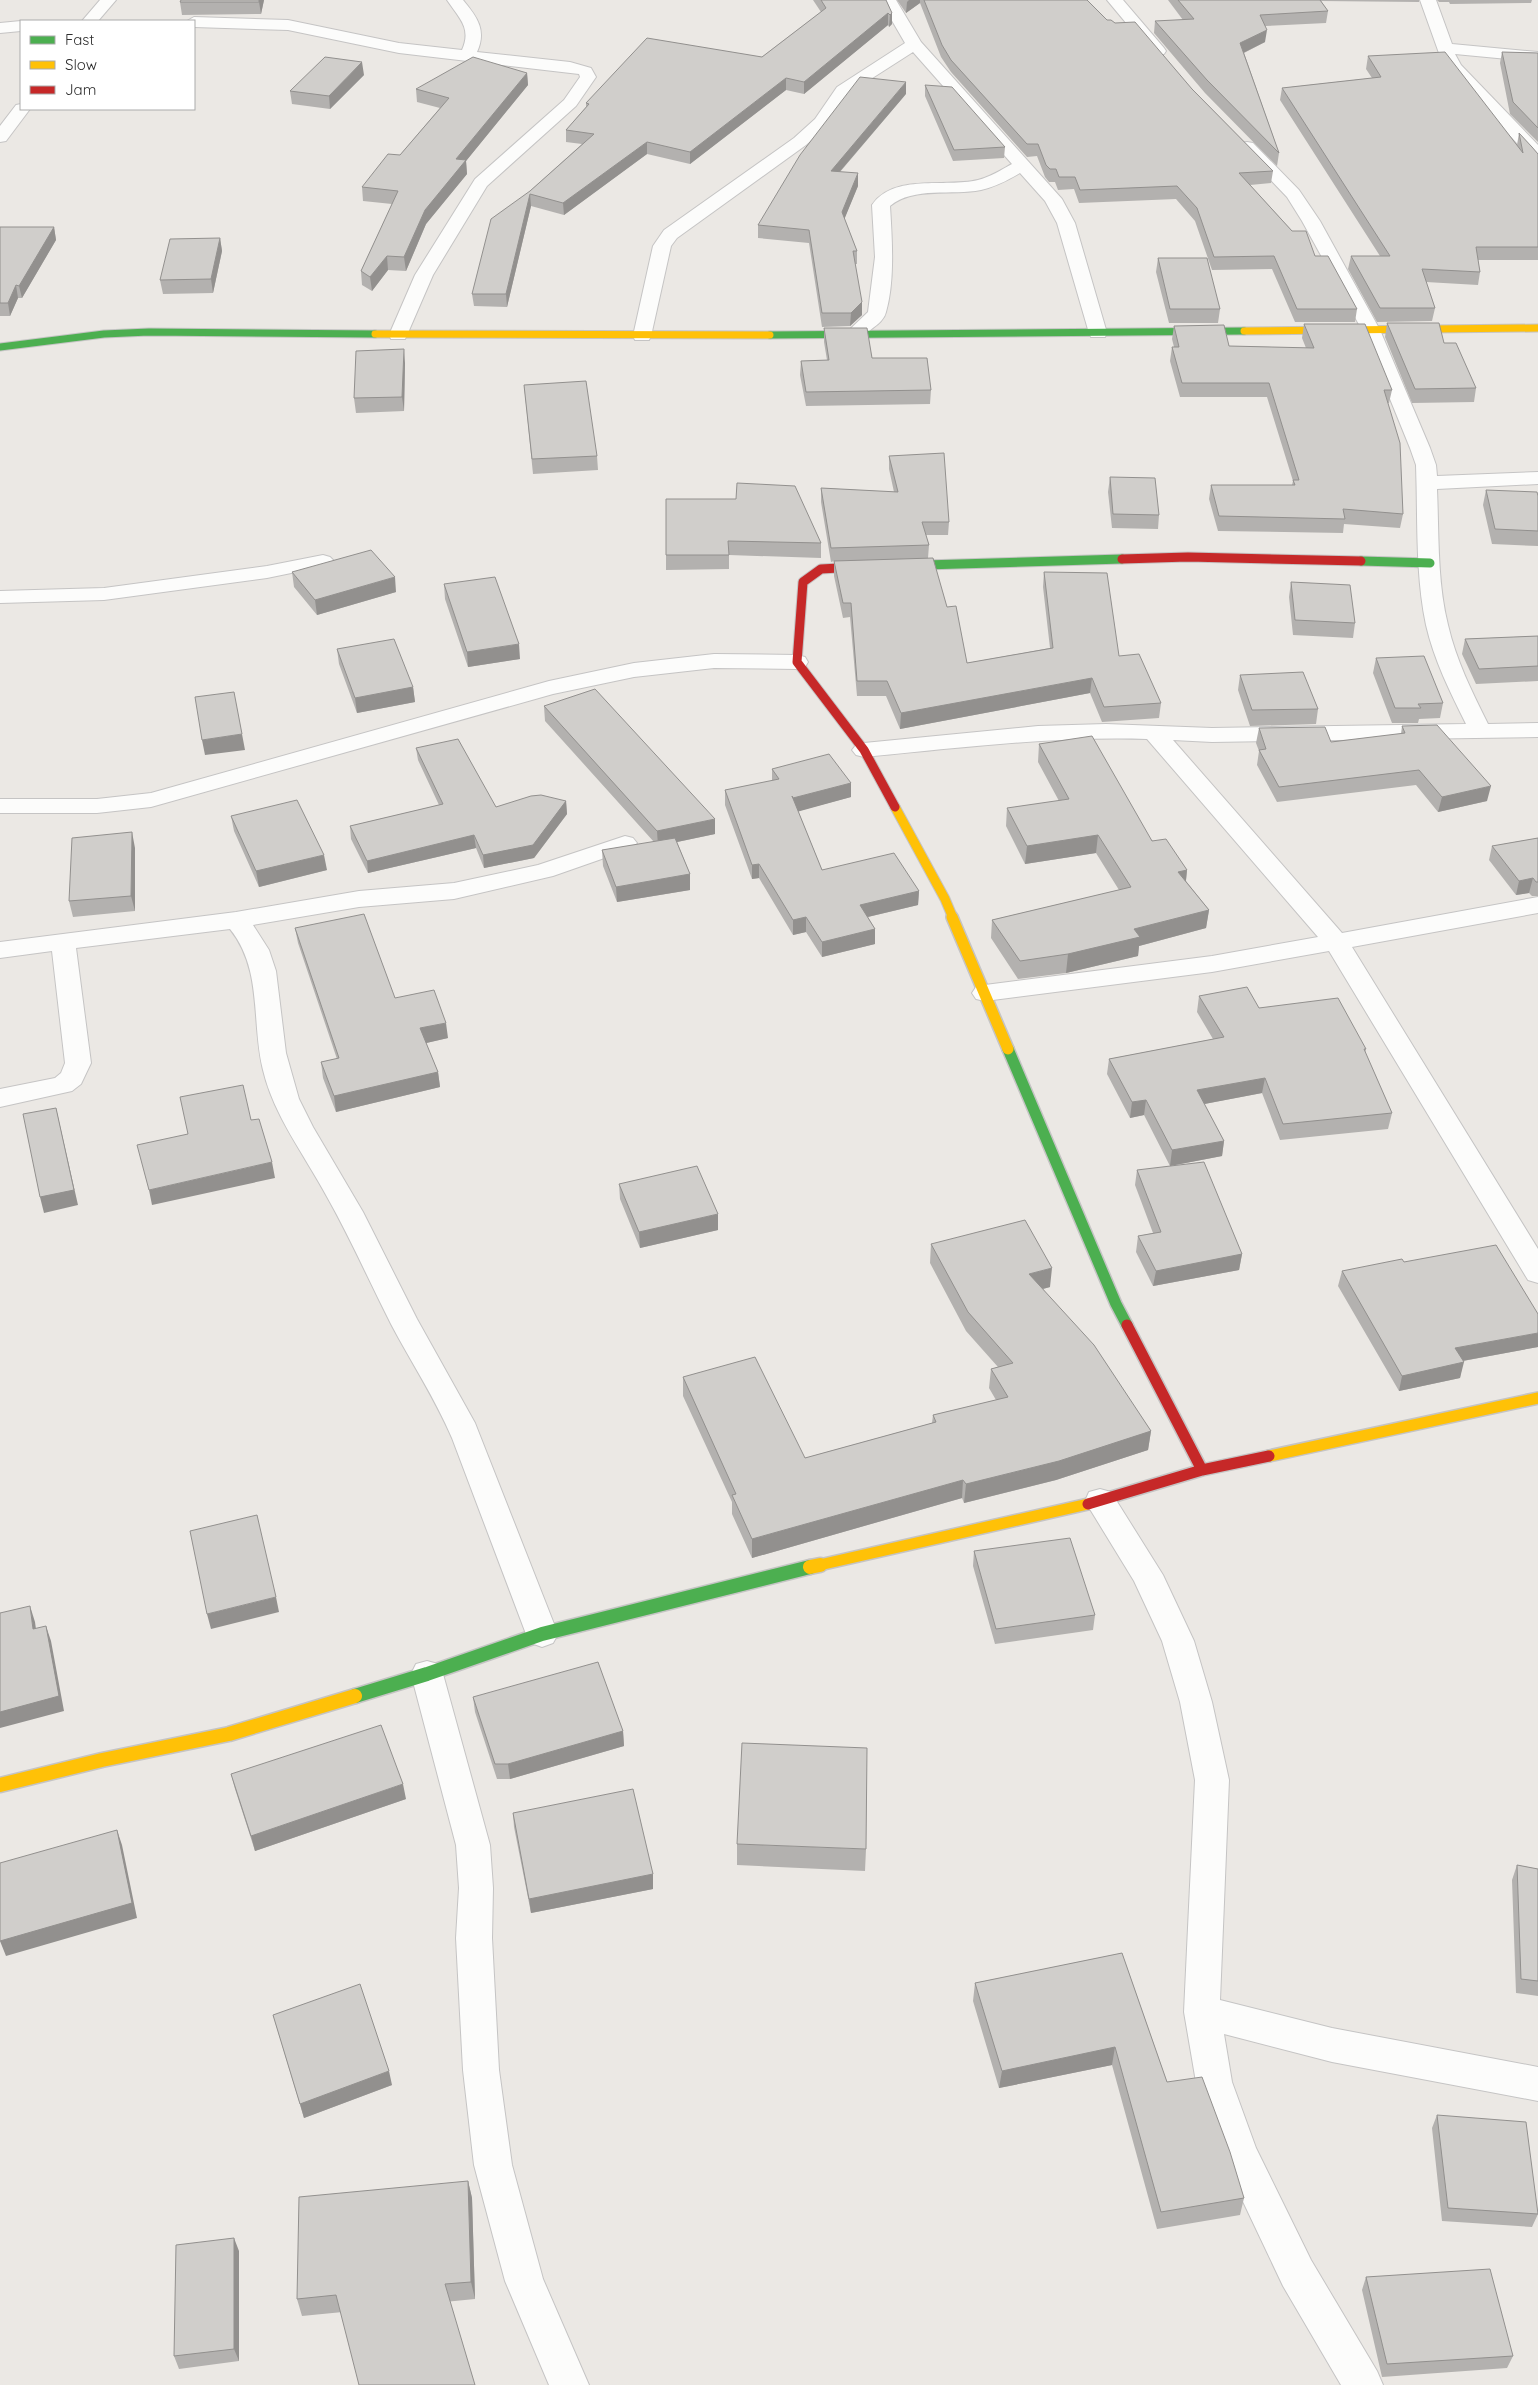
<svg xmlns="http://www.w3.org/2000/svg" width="1538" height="2385" font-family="Quicksand,sans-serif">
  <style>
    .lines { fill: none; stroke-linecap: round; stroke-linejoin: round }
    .street-casing { stroke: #c5c4c4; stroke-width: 2 }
    .fast-far3-casing { stroke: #c5c4c4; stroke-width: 9 }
    .fast-far2-casing { stroke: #c5c4c4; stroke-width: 11 }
    .fast-far1-casing { stroke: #c5c4c4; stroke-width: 14 }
    .fast-casing { stroke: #c5c4c4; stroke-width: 17 }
    .slow-far3-casing { stroke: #c5c4c4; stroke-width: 9 }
    .slow-far2-casing { stroke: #c5c4c4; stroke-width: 11 }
    .slow-far1-casing { stroke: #c5c4c4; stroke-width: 14 }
    .slow-casing { stroke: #c5c4c4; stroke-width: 17 }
    .jam-far1-casing { stroke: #c5c4c4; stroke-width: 11 }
    .jam-casing { stroke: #c5c4c4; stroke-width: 14 }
    .street { fill: #fcfcfb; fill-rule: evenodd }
    .fast-far3 { stroke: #4caf50; stroke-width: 7 }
    .fast-far2 { stroke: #4caf50; stroke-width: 9 }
    .fast-far1 { stroke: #4caf50; stroke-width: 11 }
    .fast { stroke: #4caf50; stroke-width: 14 }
    .slow-far3 { stroke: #ffc107; stroke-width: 7 }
    .slow-far2 { stroke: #ffc107; stroke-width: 9 }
    .slow-far1 { stroke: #ffc107; stroke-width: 11 }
    .slow { stroke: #ffc107; stroke-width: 14 }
    .jam-far1 { stroke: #c62828; stroke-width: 9 }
    .jam { stroke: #c62828; stroke-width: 11 }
    .wall { fill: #b3b1af }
    .shaded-wall { fill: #92908e }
    .building { fill: #d0cecb; stroke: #92908e }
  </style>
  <rect width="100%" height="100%" fill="#ebe8e4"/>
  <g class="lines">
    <g class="street-casing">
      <path id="street" d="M100 0H116L98 21H82Z
        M447 0H463C477 17 487 30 477 52L570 62 591 68 596 77 576 106 487 186 433 275 407 335 405 339H391L389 335 415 275 475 179 564 100 580 77 579 74 399 53 288 30 194 27V21H187L194 17 288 20 399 43 462 50C472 28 459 18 447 0Z
        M880 0H896L921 42 1062 199 1075 223 1107 333 1105 337H1091L1089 333 1057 223 1045 201 1020 173C1008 180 995 187 981 190 952 196 914 186 890 206 892 238 895 281 886 312 884 321 875 326 868 332 861 338 857 340 847 338L845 334 868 312 875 257 872 205C894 173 945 188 978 180 990 177 1001 170 1012 164L913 52 849 93 827 126 806 145 677 238 671 246 651 336 649 340H635L633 336 653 246 664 230 794 138 815 119 837 87 905 43Z
        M1107 0H1123L1164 48 1166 51 1164 54H1152Z
        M1420 0H1436L1452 44 1538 52V62L1455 54 1461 65 1538 145V160L1532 159 1449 71 1440 56Z
        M21 21V31L0 33V23Z
        M21 104V109H30L6 141 0 142V126L16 105Z
        M1247 142 1253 143 1299 190 1320 221 1380 330 1430 448 1436 465 1437 476 1538 472V484L1437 489C1439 534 1437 581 1448 625 1456 660 1472 692 1488 724L1538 723V737L1212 742 1173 740 1342 933 1538 897V913L1352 947 1538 1249V1283L1528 1280 1329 951 1212 972 985 1001 976 999 972 993 976 987 985 985 1212 956 1318 937 1147 739C1052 736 958 748 864 757L856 755 852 750 856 745 864 743 1038 726 1106 724 1212 728 1466 724C1450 692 1434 660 1426 625 1415 573 1418 518 1416 465L1410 448 1362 330 1302 221 1287 197 1239 147 1241 143Z
        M323 555 330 557 334 561 330 565 267 578 104 600 0 603V591L104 588 267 566Z
        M714 654 797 655 805 657 808 662 805 667 797 669 714 668 634 677 553 694 151 807 97 813H0V799H97L151 793 549 681 634 663Z
        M625 836 633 838 637 843 633 848 553 876 454 899 359 907 253 925 269 950 276 971 286 1053 299 1099 313 1127 363 1212 417 1319 475 1423 558 1634 553 1643 542 1647 531 1643 526 1634 452 1438C435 1398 411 1362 391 1324 369 1281 350 1237 326 1195 304 1154 274 1116 263 1070 251 1022 263 970 230 929L76 948 91 1063 81 1084 72 1091 0 1107V1089L55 1078 61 1073 65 1063 52 951 0 958V942L236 912 359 891 454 883 538 865Z
        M1100 1489 1111 1492 1163 1575 1194 1641 1212 1702 1229 1780 1220 2000 1332 2028 1538 2067V2101L1332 2062 1224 2034 1232 2082 1256 2148 1311 2260 1377 2371 1383 2385H1341L1283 2286 1220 2153 1196 2082 1184 2012 1195 1780 1180 1702 1162 1641 1134 1581 1085 1501 1089 1492Z
        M427 1661 438 1664 443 1674 490 1845 493 1888 492 1938 499 2070 512 2165 543 2279 589 2385H549L505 2281 474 2165 463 2070 456 1938 459 1888 456 1845 411 1674 416 1664Z"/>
    </g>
    <g class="fast-far3-casing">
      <path id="fast-far3" d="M770 335 1244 331
        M0 347 104 334 149 332 375 334"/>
    </g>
    <g class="fast-far2-casing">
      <path id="fast-far2" d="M1361 561 1430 563
        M857 567 1122 559"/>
    </g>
    <g class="fast-far1-casing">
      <path id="fast-far1" d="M1008 1049 1116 1304 1127 1325"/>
    </g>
    <g class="fast-casing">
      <path id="fast" d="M355 1696 427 1674 542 1634 810 1567"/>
    </g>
    <g class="slow-far3-casing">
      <path id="slow-far3" d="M1244 331 1538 328
        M375 334 770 335"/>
    </g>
    <g class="slow-far2-casing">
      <path id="slow-far2" d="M895 807 945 899 953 918"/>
    </g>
    <g class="slow-far1-casing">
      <path id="slow-far1" d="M952 917 1008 1049
        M1269 1456 1538 1398
        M815 1566 1088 1504"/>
    </g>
    <g class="slow-casing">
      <path id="slow" d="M810 1567 820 1565
        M0 1785 102 1760 229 1734 355 1696"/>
    </g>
    <g class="jam-far1-casing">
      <path id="jam-far1" d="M1122 559 1188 557 1361 561
        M857 567 821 569 803 582 797 662 864 750 895 807"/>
    </g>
    <g class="jam-casing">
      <path id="jam" d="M1127 1325 1202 1470
        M1088 1504 1202 1470 1269 1456"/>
    </g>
    <use href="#street" class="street"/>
    <use href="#fast-far3" class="fast-far3"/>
    <use href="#fast-far2" class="fast-far2"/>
    <use href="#fast-far1" class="fast-far1"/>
    <use href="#fast" class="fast"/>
    <use href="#slow-far3" class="slow-far3"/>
    <use href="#slow-far2" class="slow-far2"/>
    <use href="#slow-far1" class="slow-far1"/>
    <use href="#slow" class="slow"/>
    <use href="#jam-far1" class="jam-far1"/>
    <use href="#jam" class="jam"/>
  </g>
  <path class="wall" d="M181 0H264L261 14 182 15 180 2Z
    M813 0H886L892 13V24L889 27 888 25 804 94 786 90 690 164 647 154 564 215 531 206 507 307 474 306 472 294 530 191 582 144 566 142V130L586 107V103L762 57 821 12Z
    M897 0H1087L1107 20 1115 23 1192 89 1273 171 1271 183 1250 185 1315 256 1357 309 1355 322H1295L1272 269 1212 270 1195 221 1176 199 1079 203 1074 189 1058 190 1055 182H1049L1045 177 1037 156 1027 157 951 72 941 57 920 3 906 13Z
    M1168 0H1419V2L1321 1 1328 11 1326 23 1265 26V42L1244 53 1279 153 1277 166 1205 93 1154 33 1155 21 1183 20Z
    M1437 0H1532L1531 3 1450 4 1449 2H1439Z
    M1502 52 1538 53V142L1510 114 1500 63Z
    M1368 56 1517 145 1519 133 1538 154V260H1478L1480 272 1478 285 1426 282 1435 308 1432 321 1377 322 1348 269 1351 256H1380L1280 100 1282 88 1372 78 1366 69Z
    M527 73 528 85 466 161 467 174 426 224 406 271 388 270 372 291 362 285 361 271 392 204 363 201 362 187 400 155 440 108 417 102 416 89Z
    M364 75 330 109 292 104 290 91Z
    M925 85 1005 147 1004 158 953 161 925 96Z
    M906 94 840 172 858 186 844 219 857 251V264H855L862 315 850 326 822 327 809 243 758 238V225Z
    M0 227H54L56 240 22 298H18L10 316H0Z
    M220 238 222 251 213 293 163 294 160 280Z
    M1158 258 1220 309 1218 323H1169L1156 272Z
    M1387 323 1444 343 1476 388 1474 402 1412 403 1385 337Z
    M1304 324 1392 390 1389 403H1388L1403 514 1400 528 1344 524 1343 533 1218 531 1209 499 1211 485H1292L1293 481 1267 397H1180L1170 361 1172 347H1174L1172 339 1174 326 1229 346 1306 348 1302 338Z
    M824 328 872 358 931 390 930 404 806 406 800 375 801 361 827 360 824 342Z
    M405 363 404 411 356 413 354 398Z
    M524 385 597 456 598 470 533 474Z
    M889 456 949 522 948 535H926L929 545 928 558 967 663 1050 648 1043 587 1044 572 1161 703 1159 718 1102 722 1090 693 900 729 886 696H857L850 617 843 618 834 576V561L831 562 821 502V488L894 492 889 469Z
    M1110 477 1159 515 1158 529 1112 528 1108 492Z
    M1486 490 1538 496V546L1492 544 1483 505Z
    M666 499 821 543V558L729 555V569L666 570Z
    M292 572 396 592 317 615 294 587Z
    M1291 582 1355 623 1353 638 1293 635 1289 597Z
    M444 584 520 659 468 667 445 599Z
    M1538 636V681L1476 684 1462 654 1465 639Z
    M337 649 413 687 415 702 357 713 339 664Z
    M1376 658 1443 703 1440 718 1419 719 1418 723H1392L1373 673Z
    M1240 675 1318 709 1316 724 1250 726 1238 690Z
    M544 706 715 834 677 842 690 874V890L617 902 603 866 602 850 654 842 545 721Z
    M1402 726 1487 801 1438 812 1416 785 1277 802 1257 765 1259 751 1256 743 1259 728 1331 742 1401 734Z
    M1039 744 1187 870 1186 881 1209 910 1206 928 1139 946 1138 956 1066 973 1018 979 991 938 992 920 1119 890 1096 853 1025 864 1006 826 1007 808 1059 801 1038 762Z
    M416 748 496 807 566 801 567 814 534 858 484 868 476 848 368 873 351 839 350 826 439 805 418 760Z
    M772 769 851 783V797L798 811 822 870 919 891 918 905 868 917 875 929V944L822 957 806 932 793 935 759 878 752 879 725 805V790L772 781Z
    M231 816 327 870 259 887 234 831Z
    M1538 838V896H1532L1529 893 1516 895 1489 860 1492 846Z
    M135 848V911L73 917 69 901Z
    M295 928 395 998 448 1038 426 1043 438 1072 440 1087 336 1112 323 1078 321 1062 337 1059 298 943Z
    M1199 996 1259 1008 1366 1049 1365 1053 1392 1113 1388 1129 1280 1140 1262 1093 1204 1104 1224 1141 1222 1156 1170 1166 1144 1115 1130 1118 1107 1074 1109 1059 1213 1039 1197 1012Z
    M1137 1170 1242 1254 1239 1270 1153 1286 1136 1252 1138 1236 1153 1233 1135 1185Z
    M619 1184 718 1230 640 1248 620 1199Z
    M931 1244 1050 1287 1043 1289 1151 1431 1148 1450 1056 1480 964 1503 962 1498 752 1558 732 1514V1502L683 1396V1377L805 1458 932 1423 933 1415 996 1400 989 1388 991 1369 998 1367 966 1331 930 1263Z
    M1404 1262 1538 1347 1463 1361 1460 1378 1399 1391 1338 1286 1342 1271Z
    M974 1551 1095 1615 1093 1630 995 1644 973 1566Z
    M473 1697 623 1731 624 1746 510 1779H497L475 1712Z
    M231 1774 406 1799 255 1851 235 1789Z
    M513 1813 653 1874V1889L531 1913 514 1827Z
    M737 1844 866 1849 865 1871 737 1865Z
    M1517 1865 1538 1869V1996L1516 1993 1512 1880Z
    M1122 1953 1167 2082 1244 2198 1240 2215 1157 2229 1112 2065 999 2088 973 2001 975 1983Z
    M273 2015 392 2085 304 2118Z
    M1437 2115 1538 2214 1532 2227 1442 2221 1432 2128Z
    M468 2181 472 2198 475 2299 302 2316 297 2299Z
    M239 2251V2361L179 2369 174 2356Z
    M1366 2277 1513 2356 1507 2368 1382 2377 1362 2290Z"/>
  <path class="shaded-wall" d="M259 0H264L261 14 259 2Z
    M909 0H920V3L906 13 907 2Z
    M888 13V25L804 94V82Z
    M892 13V24L889 27 890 15Z
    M1267 30 1265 42 1239 55 1240 43Z
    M362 62 364 75 330 109 329 96Z
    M527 73 528 85 466 161 467 174 426 224 406 271 404 257 425 210 456 159Z
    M786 78V90L690 164V152Z
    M906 82V94L830 183 831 171Z
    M647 142V154L564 215 563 203Z
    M858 173V186L842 225V212Z
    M530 194 531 206 507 307 506 294Z
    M54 227 56 240 22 298 19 286Z
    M220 238 222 251 213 293 211 279Z
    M387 256 388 270 372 291 370 277Z
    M16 285 18 298 10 316 8 303Z
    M862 302V315L850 326 851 313Z
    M404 349 405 363 404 411 402 397Z
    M395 577 396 592 317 615 315 600Z
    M519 644 520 659 468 667 467 652Z
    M1092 678 1090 693 900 729 901 713Z
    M413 687 415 702 357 713 355 698Z
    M242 734 245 750 205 755 202 740Z
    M851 783V797L793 813V798Z
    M1491 786 1487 801 1438 812 1442 797Z
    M566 801 567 814 534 858 484 868 483 855Z
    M715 819V834L658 846 657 831Z
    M132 832 135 848V911L131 896Z
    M474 835 476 848 368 873 367 861Z
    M1098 835 1096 853 1025 864 1027 846Z
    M324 855 327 870 259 887 256 871Z
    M759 864V878L752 879V865Z
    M1187 870 1185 889 1178 872Z
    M690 874V890L617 902 616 887Z
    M1533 878 1529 893 1516 895 1519 881Z
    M919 891 918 905 859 919 860 905Z
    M1209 910 1206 928 1139 946 1138 956 1066 973 1068 954 1134 929Z
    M806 917V932L793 935V920Z
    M875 929V944L822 957V942Z
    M446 1023 448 1038 422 1044 420 1028Z
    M438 1072 440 1087 336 1112 334 1096Z
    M1265 1078 1262 1093 1194 1106 1197 1090Z
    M1146 1100 1144 1115 1130 1118 1132 1102Z
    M56 1108 78 1205 44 1213 40 1197Z
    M1224 1141 1222 1156 1170 1166 1172 1150Z
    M272 1162 275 1178 152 1205 149 1190Z
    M718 1214V1230L640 1248 639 1232Z
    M1242 1254 1239 1270 1153 1286 1156 1271Z
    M1052 1268 1050 1287 1027 1293 1029 1274Z
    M1538 1333V1347L1451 1363 1455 1348Z
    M1464 1362 1460 1378 1399 1391 1402 1376Z
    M1151 1431 1148 1450 1056 1480 964 1503 966 1484Z
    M963 1480 962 1498 752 1558V1539Z
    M276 1597 279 1612 211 1629 207 1614Z
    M30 1606 35 1622 38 1644 33 1629Z
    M46 1626 51 1641 64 1711 0 1728V1712Z
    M623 1731 624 1746 510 1779 508 1764Z
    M403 1784 406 1799 255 1851 251 1836Z
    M117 1830 122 1845 137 1918 6 1956 0 1941Z
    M653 1874V1889L531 1913 529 1899Z
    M1115 2047 1112 2065 999 2088 1002 2071Z
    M389 2071 392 2085 304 2118 300 2104Z
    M468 2181 472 2198 475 2299 471 2282Z
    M234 2238 239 2251V2361L234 2349Z"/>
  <path class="building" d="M181 0H259V2H180Z
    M821 0H886L892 13 890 15 888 13 804 82 786 78 690 152 647 142 563 203 530 194 506 294H472L491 219 530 191 594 134 566 130 589 104 586 103 647 38 762 57 826 8Z
    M924 0H1087L1107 20H1111L1115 23 1135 22 1192 89 1273 171 1239 173 1292 231H1306L1315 256H1328L1357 309H1297L1274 256 1214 257 1197 208 1177 186 1080 190 1075 177H1059L1056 169H1050L1046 165 1038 144H1027L951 60 942 45Z
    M1178 0H1320L1328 11 1260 15 1267 30 1240 43 1279 153 1207 80 1155 21 1194 19Z
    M1445 52 1523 153 1519 133 1532 147 1538 154V247H1476L1480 272 1422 269 1435 308H1380L1351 256H1390L1282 88 1381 77 1368 56Z
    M1502 52 1538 53V128L1513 102Z
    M325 57 362 62 329 96 290 91Z
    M473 57 527 73 456 159 466 160 425 210 404 257 387 256 370 277 361 271 398 191 362 187 388 154 400 155 449 98 416 89Z
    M860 77 906 82 831 171 858 173 842 212 857 251H853L862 302 851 313H822L809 230 758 225 800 155Z
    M925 85 952 87 1005 147 954 150Z
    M0 227H54L19 286 16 285 8 303H0Z
    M220 238 211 279 160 280 170 239Z
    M1158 258H1207L1220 309H1170Z
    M1387 323H1439L1444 343H1456L1476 388 1415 389Z
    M1304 324H1365L1392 390H1384L1400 443 1403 514 1343 509 1345 519 1219 516 1211 485H1295L1293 480H1299L1269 383H1182L1172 347H1179L1174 326 1224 325 1229 346 1314 348Z
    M824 328H867L872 358H927L931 390 806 392 801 361 829 360Z
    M404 349 402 397 354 398 356 351Z
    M586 381 597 456 532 459 524 385Z
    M944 453 949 522H922L929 545 831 548 821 488 898 492 889 456Z
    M1110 477 1155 478 1159 515 1113 514Z
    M737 483 795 486 821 543 728 541 729 555H666V499H736Z
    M1486 490 1537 492 1538 496V531L1495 529Z
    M371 550 395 577 315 600 292 572Z
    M933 558 947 607 956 606 967 663 1053 648 1044 572 1107 573 1119 656 1139 654 1161 703 1104 707 1092 678 901 713 887 681H857L851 603H843L834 561Z
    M495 577 519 644 467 652 444 584Z
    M1291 582 1350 585 1355 623 1295 620Z
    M1538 636V666L1479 669 1465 639Z
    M394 639 413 687 355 698 337 649Z
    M1424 656 1443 703 1418 704 1421 708H1395L1376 658Z
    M1303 672 1318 709 1252 710 1240 675Z
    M595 689 715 819 657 831 544 706Z
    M234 692 242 734 202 740 195 697Z
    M1437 725 1491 786 1442 797 1419 770 1279 787 1259 750 1266 749 1259 728 1325 727 1331 742 1405 733 1402 726Z
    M1092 736 1152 841 1166 839 1187 870 1178 872 1209 910 1134 929 1140 937 1068 954 1020 961 992 920 1131 887 1098 835 1027 846 1007 808 1069 799 1039 744Z
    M458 739 496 807 531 796 541 795 566 801 533 845 483 855 474 835 367 861 350 826 443 804 416 748Z
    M829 754 851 783 793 798 792 796 822 870 894 853 919 891 860 905 875 929 822 942 806 917 793 920 759 864 752 865 725 790 779 779 772 769Z
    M297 800 324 855 256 871 231 816Z
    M132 832 131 896 69 901 72 838Z
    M675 838 690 874 616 887 602 850Z
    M1538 838V882H1536L1533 878 1519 881 1492 846Z
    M364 914 395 998 434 990 446 1023 420 1028 438 1072 334 1096 321 1062 339 1058 295 928Z
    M1247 987 1259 1008 1338 998 1366 1049H1364L1392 1113 1283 1124 1265 1078 1197 1090 1224 1141 1172 1150 1146 1100 1132 1102 1109 1059 1224 1037 1199 996Z
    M243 1085 251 1120 259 1119 272 1162 149 1190 137 1145 188 1134 180 1097Z
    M56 1108 74 1190 40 1197 23 1114Z
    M1204 1162 1242 1254 1156 1271 1138 1236 1161 1232 1137 1170Z
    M697 1166 718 1214 639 1232 619 1184Z
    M1025 1220 1052 1268 1029 1274 1094 1345 1151 1431 1059 1461 966 1484 963 1480 752 1539 732 1495 736 1494 683 1377 755 1357 805 1458 936 1422 933 1415 1008 1397 991 1369 1013 1363 968 1312 931 1244Z
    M1496 1245 1538 1314V1333L1455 1348 1464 1362 1402 1376 1342 1271 1402 1259 1404 1262Z
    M257 1515 276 1597 207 1614 190 1531Z
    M1070 1538 1095 1615 996 1629 974 1551Z
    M30 1606 33 1629 46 1626 59 1696 0 1712V1613Z
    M598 1662 623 1731 508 1764H495L473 1697Z
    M381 1725 403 1784 251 1836 231 1774Z
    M742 1743 867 1748 866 1849 737 1844Z
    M633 1789 653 1874 529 1899 513 1813Z
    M117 1830 132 1903 0 1941V1863Z
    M1517 1865 1538 1869V1981L1521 1979Z
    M1122 1953 1167 2082 1202 2077 1230 2152 1244 2198 1161 2212 1115 2047 1002 2071 975 1983Z
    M360 1984 389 2071 300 2104 273 2015Z
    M1437 2115 1526 2122 1538 2214 1448 2208Z
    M468 2181 471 2282 445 2284 475 2385H359L336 2295 297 2299 299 2197Z
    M234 2238V2349L174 2356 176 2245Z
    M1490 2269 1513 2356 1387 2364 1366 2277Z"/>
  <rect x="20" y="20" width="175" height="90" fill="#ffffff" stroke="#ababab"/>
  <rect x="30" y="36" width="25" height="8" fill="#4caf50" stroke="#ababab"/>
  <text x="65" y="45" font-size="15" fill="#2e2e2e">Fast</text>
  <rect x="30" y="61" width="25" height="8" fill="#ffc107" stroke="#ababab"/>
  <text x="65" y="70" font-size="15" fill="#2e2e2e">Slow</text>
  <rect x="30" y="86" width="25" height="8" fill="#c62828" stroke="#ababab"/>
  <text x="65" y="95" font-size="15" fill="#2e2e2e">Jam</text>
</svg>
